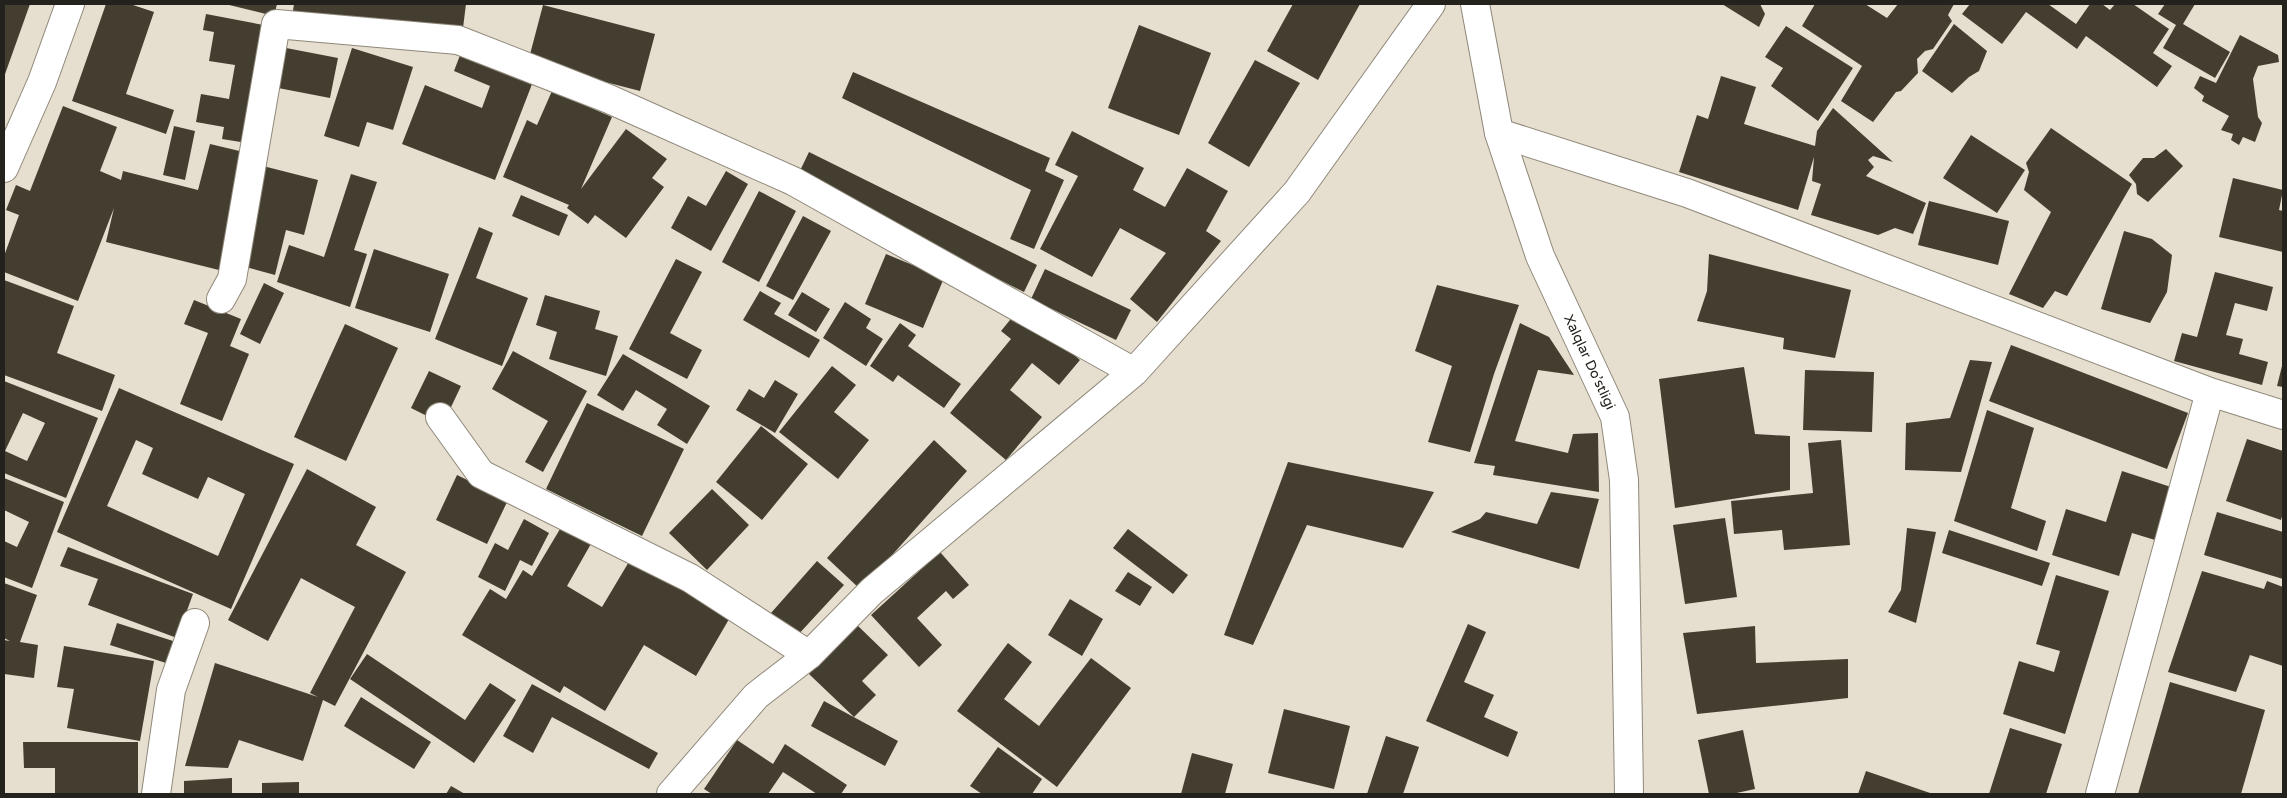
<svg xmlns="http://www.w3.org/2000/svg" width="2287" height="798" font-family="'Varela Round',sans-serif">
  <style>
    .building { fill: #443e31; fill-rule: evenodd }
    .lines { fill: none; stroke-linecap: round; stroke-linejoin: round }
    .minor-casing { stroke: #8f887a; stroke-width: 30 }
    .major-casing { stroke: #8f887a; stroke-width: 30 }
    .minor { stroke: #fff; stroke-width: 28 }
    .major { stroke: #fff; stroke-width: 28 }
    .labels { text-anchor: middle; stroke-width: 5; stroke-linejoin: round; paint-order: stroke }
    .street-label { font-size: 14px; fill: #24221c; stroke: #fff }
  </style>
  <rect width="100%" height="100%" fill="#e6dfcf"/>
  <path class="building" d="M4 4H30L4 77Z
    M106 4H130L154 12 126 94 174 110 166 134 72 101Z
    M225 4H277L274 16Z
    M294 4H466L460 52 290 30Z
    M1293 4H1360L1318 80 1267 51Z
    M1722 4H1760L1765 14 1759 27Z
    M1815 4H1865L1887 18 1898 4H1954L1948 15 1952 21 1933 49 1925 51 1917 59 1918 73 1901 91 1896 92 1873 122 1841 101 1862 66 1802 26Z
    M1970 4H2048L2076 24 2090 4H2102L2110 10 2115 4H2133L2169 29 2153 53 2172 66 2157 87 2086 36 2077 49 2026 12 2002 44 1962 14Z
    M2165 4H2195L2183 24 2230 52 2215 78 2163 48 2176 25 2158 14Z
    M543 5 655 34 640 91 528 62Z
    M206 14 269 26 247 143 222 139 224 127 196 122 201 94 229 99 235 65 209 61 214 32 203 30Z
    M1954 24 1987 51 1979 71 1969 77 1952 93 1922 71Z
    M1139 25 1211 53 1179 135 1108 108Z
    M1786 26 1853 68 1818 121 1771 86 1783 68 1765 57Z
    M2240 35 2278 55 2279 62 2258 66 2253 79 2258 117 2262 123 2255 142 2243 137 2239 145 2231 140 2233 134 2221 130 2229 116 2202 101 2204 96 2194 88 2200 76 2216 83Z
    M281 47 338 58 330 98 273 87Z
    M352 48 413 67 393 130 367 122 359 147 324 136Z
    M462 50 534 79 495 180 402 144 425 85 482 108 490 86 454 71Z
    M1255 60 1300 83 1249 167 1208 143Z
    M853 72 1050 158 1045 171 1064 180 1034 249 1010 239 1031 190 842 98Z
    M1721 76 1756 87 1744 124 1815 146 1817 131 1833 108 1893 162 1873 156 1868 160 1874 167 1866 176 1926 203 1913 234 1895 228 1878 235 1811 215 1821 184 1812 181 1814 157 1798 210 1679 172 1697 115 1708 119Z
    M552 91 612 117 581 189 626 129 667 159 652 178 664 187 626 238 595 215 588 224 567 208 569 205 503 177 527 120 537 125Z
    M63 106 117 127 100 171 121 180 123 171 198 190 210 144 248 153 219 270 106 242 114 208 78 301 4 272V256L19 215 6 210 16 185 30 191Z
    M174 126 195 131 185 180 163 175Z
    M2051 128 2132 184 2067 296 2055 291 2043 308 2009 294 2051 212 2024 190 2029 172 2026 163Z
    M1072 131 1144 168 1133 190 1165 207 1187 168 1228 191 1206 231 1221 241 1157 322 1130 299 1166 253 1120 228 1092 277 1040 249 1078 176 1055 165Z
    M1971 135 2025 170 1997 213 1943 178Z
    M2166 149 2183 166 2148 202 2137 194 2136 184 2129 175 2143 158H2154Z
    M809 152 1037 265 1024 292 796 179Z
    M263 166 318 180 304 235 286 230 275 275 238 265Z
    M726 171 748 184 711 251 671 228 688 196 706 206Z
    M351 174 377 182 354 250 367 254 350 307 277 282 289 245 324 257Z
    M2233 178 2283 190 2279 210 2283 211V252L2219 237Z
    M759 191 796 211 759 282 722 262Z
    M521 195 568 215 559 236 512 216Z
    M1929 201 2009 221 1998 265 1918 245Z
    M803 216 831 231 793 300 766 286Z
    M479 227 493 233 476 278 528 298 502 366 435 339Z
    M2124 231 2152 239 2172 255 2167 292 2150 323 2101 309Z
    M374 249 449 274 430 332 355 308Z
    M886 254 944 278 923 328 865 304Z
    M1709 254 1851 290 1835 358 1783 349 1784 338 1697 321 1707 291Z
    M676 259 702 272 670 333 702 350 687 379 629 349Z
    M1045 269 1131 310 1116 340 1031 299Z
    M2215 272 2273 287 2267 311 2235 303 2226 335 2243 339 2239 354 2268 362 2262 385 2174 361 2182 333 2197 337Z
    M4 280 74 306 57 353 115 375 102 411 4 375Z
    M264 283 284 293 260 344 240 334Z
    M1437 285 1519 305 1494 374 1470 452 1428 442 1452 366 1415 351Z
    M760 291 781 303 774 314 820 340 809 358 743 320Z
    M802 292 830 309 816 332 788 315Z
    M545 295 600 311 595 329 618 336 606 376 549 359 557 332 536 325Z
    M194 300 241 319 230 346 249 354 222 421 180 404 208 333 184 324Z
    M845 302 871 319 866 328 883 339 866 366 823 338Z
    M1019 309 1080 360 1059 385 1032 363 1010 390 1042 417 1006 460 950 413 1011 339 1001 331Z
    M900 323 916 335 908 346 961 384 944 408 898 375 893 382 870 366Z
    M1520 323 1549 337 1574 375 1538 370 1515 441 1568 453 1573 434 1598 433 1599 492 1493 475 1495 466 1474 463Z
    M345 324 398 348 346 461 294 437Z
    M2011 345 2188 413 2167 469 1989 401Z
    M513 351 587 391 543 472 525 462 548 421 492 389Z
    M623 354 710 406 687 444 657 425 667 409 636 390 623 411 597 395Z
    M1970 360 1992 362 1961 472 1905 470 1906 423 1950 418Z
    M2283 362V387L2277 386Z
    M832 366 856 385 834 412 869 440 838 479 779 432Z
    M1744 367 1755 434 1790 436V490L1675 508 1659 379Z
    M1805 370 1874 372 1872 432 1803 430Z
    M429 371 461 386 443 424 411 408Z
    M775 380 798 394 775 433 736 410 749 389 764 398Z
    M4 381 98 418 66 498 4 473ZM23 413 45 423 27 461 5 451Z
    M119 388 294 464 231 609 57 532ZM136 440 153 448 142 474 198 499 208 477 245 494 218 556 107 506Z
    M587 403 684 449 642 536 546 489Z
    M1987 410 2034 428 2011 508 2046 521 2037 551 1954 521Z
    M761 426 808 464 762 520 716 482Z
    M2247 439 2283 451V513L2281 520 2226 501Z
    M934 440 967 471 861 590 827 558Z
    M1841 440 1850 545 1784 550 1782 530 1734 534 1731 501 1813 493 1808 443Z
    M1288 462 1434 492 1403 548 1307 525 1253 645 1224 635Z
    M307 469 376 507 356 545 406 572 335 706 323 700 303 761 239 740 228 768 185 766 215 663 318 697 310 693 355 607 301 578 268 641 228 620Z
    M2122 471 2171 487 2155 540 2132 533 2119 576 2052 555 2066 509 2106 522Z
    M457 475 508 500 487 544 436 520Z
    M4 478 64 502 32 588 4 577V541L17 547 29 522 4 510Z
    M712 489 749 525 707 570 669 533Z
    M1551 492 1599 499 1579 569 1451 532 1480 519 1486 512 1537 524Z
    M2217 512 2283 532V579L2204 555Z
    M1725 518 1737 597 1685 604 1673 525Z
    M524 519 549 533 532 566 520 560 505 591 478 577 495 543 508 550Z
    M563 524 592 542 567 586 602 607 633 555 732 614 696 676 644 645 605 711 564 686 560 693 462 635 490 589 506 599 523 570 532 576Z
    M1907 528 1936 532 1916 623 1888 612 1901 590Z
    M1128 529 1188 575 1173 594 1113 548Z
    M1949 530 2050 563 2042 586 1942 553Z
    M68 547 193 594 177 638 88 605 98 579 60 566Z
    M940 552 969 585 953 599 946 591 917 618 942 645 919 667 871 615Z
    M817 561 844 585 796 637 771 613Z
    M2202 571 2264 589 2267 581 2283 587V666L2250 655 2236 692 2168 672Z
    M1128 572 1152 587 1140 606 1115 591Z
    M2056 575 2109 591 2065 734 2003 714 2019 661 2054 672 2060 651 2036 644Z
    M4 583 37 595 20 642 38 645 34 678 4 674V640L10 641 4 638Z
    M1070 599 1103 619 1082 656 1048 635Z
    M117 623 173 641 166 663 110 645Z
    M1468 624 1486 632 1464 682 1494 695 1484 717 1518 732 1508 757 1426 721Z
    M857 625 888 655 862 681 876 695 854 717 809 674Z
    M1755 626 1756 663 1848 659V698L1697 714 1683 633Z
    M1008 643 1032 662 1004 699 1039 726 1091 658 1131 688 1057 787 957 711Z
    M64 646 154 661 140 741 67 728 74 689 57 687Z
    M367 654 465 720 490 683 516 700 474 763 350 679Z
    M2170 682 2265 710 2241 794H2138Z
    M532 684 658 753 649 769 552 717 533 753 503 736Z
    M361 697 431 742 414 769 344 726Z
    M824 701 898 741 885 766 811 726Z
    M1284 709 1350 726 1334 789 1268 773Z
    M2010 728 2062 744 2046 794H1989Z
    M1743 730 1755 789 1732 794H1709L1698 740Z
    M1386 736 1419 747 1403 794H1367Z
    M737 740 773 764 785 744 847 785 841 794H817L783 772 768 794H712L704 789Z
    M23 742H138V794H55V768H24Z
    M998 747 1042 779 1032 794H982L970 786Z
    M1192 753 1233 764 1225 794H1181Z
    M1866 771 1933 794H1858Z
    M232 778V794H184V781Z
    M299 782V794H262V783Z
    M451 786 465 794H446Z"/>
  <g class="lines">
    <g class="minor-casing">
      <path id="minor" d="M1499 133 1687 193 2210 392 2283 415
        M4 168 42 82 70 4
        M221 299 232 279 276 24 458 40 609 99 793 181 1134 372
        M440 417 481 474 690 578 809 655
        M156 794 171 690 195 623
        M671 794 756 696 809 655 872 591 1134 372 1297 192 1431 4
        M2100 794 2210 392"/>
    </g>
    <g class="major-casing">
      <path id="major" d="M1475 4 1499 133 1540 256 1615 417 1624 480 1629 794"/>
    </g>
    <use href="#minor" class="minor"/>
    <use href="#major" class="major"/>
  </g>
  <g class="labels">
    <g class="street-label">
      <text transform="translate(1590 362) rotate(65)" y="5">Xalqlar Do’stligi</text>
    </g>
  </g>
  <rect width="2287" height="798" fill="none" stroke="#24221c" stroke-width="10"/>
</svg>
